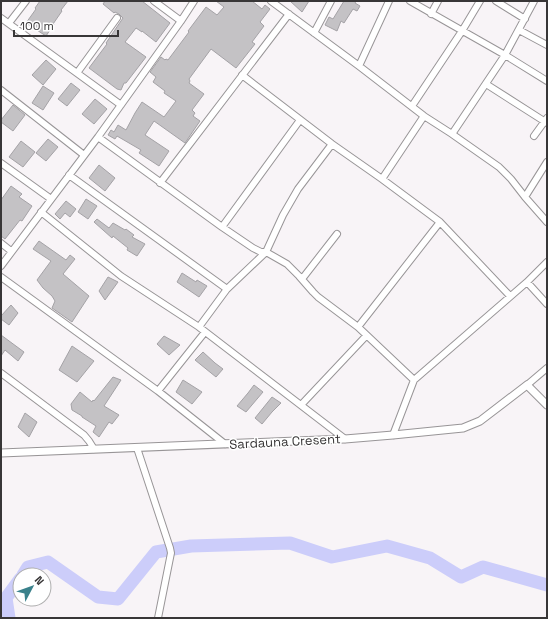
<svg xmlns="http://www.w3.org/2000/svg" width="548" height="619" font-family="'Space Grotesk',sans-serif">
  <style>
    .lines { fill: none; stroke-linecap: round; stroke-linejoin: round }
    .river { stroke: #cccdfa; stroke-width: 13 }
    .building { fill: #c4c2c5; stroke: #a4a2a6 }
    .minor-casing { stroke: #989597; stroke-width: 8 }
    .tertiary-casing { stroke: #989597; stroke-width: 9 }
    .minor { stroke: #fff; stroke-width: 6 }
    .tertiary { stroke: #fff; stroke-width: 7 }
    .labels { text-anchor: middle; stroke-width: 3; stroke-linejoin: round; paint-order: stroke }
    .street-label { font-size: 13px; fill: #383637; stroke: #fff }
  </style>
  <rect width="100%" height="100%" fill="#f8f4f7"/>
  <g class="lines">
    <path class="river" d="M23 575 28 567 48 562 98 597 118 599 156 552 191 546 290 543 332 557 387 546 430 558 461 577 483 567 547 585
      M9 618 6 598 20 579"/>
  </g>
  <path class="building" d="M40 1H68L61 10 62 11 53 24H54L46 36 26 23 36 9 35 8Z
    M105 1H142L170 23 156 42 142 31V32L136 28 129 37 125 42 146 57 126 83H124L121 90 117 89 89 68 107 44 106 43 123 18 119 14 115 12 114 13 103 4Z
    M216 1H252L262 9 265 5 270 9 260 22 264 26 252 42 255 44 236 68 211 49 189 79 190 81 189 83 204 94 192 110 195 113 193 116 200 121 185 143 154 121 145 135 169 151 159 166 139 153 141 150 117 136 115 139 108 135 111 130 114 132 118 125 126 130 135 113 142 102 164 117 176 101 164 93 165 91 153 82 156 77 150 72 161 57 165 60 166 59 168 60 189 32 188 31 206 7 217 15 224 7Z
    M290 1H309L302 12Z
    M344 1H356L355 3 360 6 357 11 353 9 344 23 341 21 337 31 325 25 329 17 333 19Z
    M46 60 56 69 43 85 32 75Z
    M71 83 80 90 67 106 58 99Z
    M43 86 54 93 43 110 32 103Z
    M95 99 107 109 94 124 82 114Z
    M13 105 25 115 13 131 1 122V120Z
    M48 139 58 147 46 161 36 153Z
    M21 141 35 152 23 167 9 157Z
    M99 165 115 178 105 191 89 178Z
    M11 186 22 194 19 197 32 206 22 221 20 220 5 239 1 236V200Z
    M86 199 97 206 88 219 78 212Z
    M66 201 76 209 70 217 65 213 60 219 55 214Z
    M97 219 109 228 113 223 125 230 126 229 134 235 132 237 145 244 137 256 127 250 128 248 113 236 112 238 94 222Z
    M39 241 66 260 70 255 75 259 63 274 89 296 72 322 52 308 55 301 52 296 43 288 37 280 51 261 33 249Z
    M182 273 196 282 197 280 207 286 199 297 177 282Z
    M108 277 118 282 105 300 99 291Z
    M11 305 18 313 9 325 1 319V316Z
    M1 335 24 352 18 361 5 350 1 356Z
    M164 336 180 345 169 355 157 344Z
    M72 346 94 361 77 382 59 370Z
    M203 352 215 363 223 369 216 377 195 360Z
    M113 377 121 380 104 406 119 415 112 424 109 422 99 437 93 432 96 426 82 417V416L72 410 71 404 80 392 92 402 93 400 94 401Z
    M183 380 202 392 192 404 176 392Z
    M254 385 263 392 246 412 237 406 248 393Z
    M272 397 281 403 272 412 262 424 255 418Z
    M25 413 37 422 29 437 18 427Z"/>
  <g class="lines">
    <g class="minor-casing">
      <path id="minor" d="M154 1 181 21
        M271 1 359 66 424 116 452 134 499 167 511 179 525 197 547 222
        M410 1 505 55 547 81
        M496 1 525 19
        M431 14 438 1
        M1 18 121 105
        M9 23 26 1
        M519 30 547 45
        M314 33 331 1
        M359 66 389 1
        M77 73 117 18
        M242 75 332 144 382 179 440 222 510 296
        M486 84 547 123
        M1 90 84 155
        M412 106 462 31 480 1
        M452 134 505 55 534 1
        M534 136 547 118
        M98 137 222 227 253 248 261 252H266L287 264 299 276 313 292 318 297 358 327 414 380
        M1 163 51 199
        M69 175 227 289
        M382 179 424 116
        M160 183 289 14
        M525 197 547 162
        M41 212 121 276 199 327 345 439
        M222 227 300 120
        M1 243 11 251
        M1 266 98 137 181 21 194 1
        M1 277 158 391 225 444
        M302 279 337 234
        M527 282 547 304
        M199 327 227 289 266 252 283 215 298 189 332 144
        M358 327 440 222
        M1 373 84 435 89 441 94 449
        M527 385 547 368
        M158 391 205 332
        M301 405 366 336
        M393 435 414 380 527 282 547 262
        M137 448 170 548 171 553 158 618"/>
    </g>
    <g class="tertiary-casing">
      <path id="tertiary" d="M1 453 345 439 393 435 463 428 480 421 527 385 547 405"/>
    </g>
    <use href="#minor" class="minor"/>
    <use href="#tertiary" class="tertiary"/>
  </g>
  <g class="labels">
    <g class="street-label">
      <text transform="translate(285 441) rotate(-3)" y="5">Sardauna Cresent</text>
    </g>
  </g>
  <rect width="548" height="619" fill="none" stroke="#383637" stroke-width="4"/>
  <g transform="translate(32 587) rotate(49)"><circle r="19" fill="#ffffff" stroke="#afafaf"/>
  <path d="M0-3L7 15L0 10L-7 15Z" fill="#3a818b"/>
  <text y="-6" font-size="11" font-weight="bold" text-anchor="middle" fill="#383637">N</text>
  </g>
  <path d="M14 30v6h104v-6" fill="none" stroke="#383637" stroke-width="2"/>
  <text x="20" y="30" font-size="12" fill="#383637" stroke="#ffffff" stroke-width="3" paint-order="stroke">100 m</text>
</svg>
